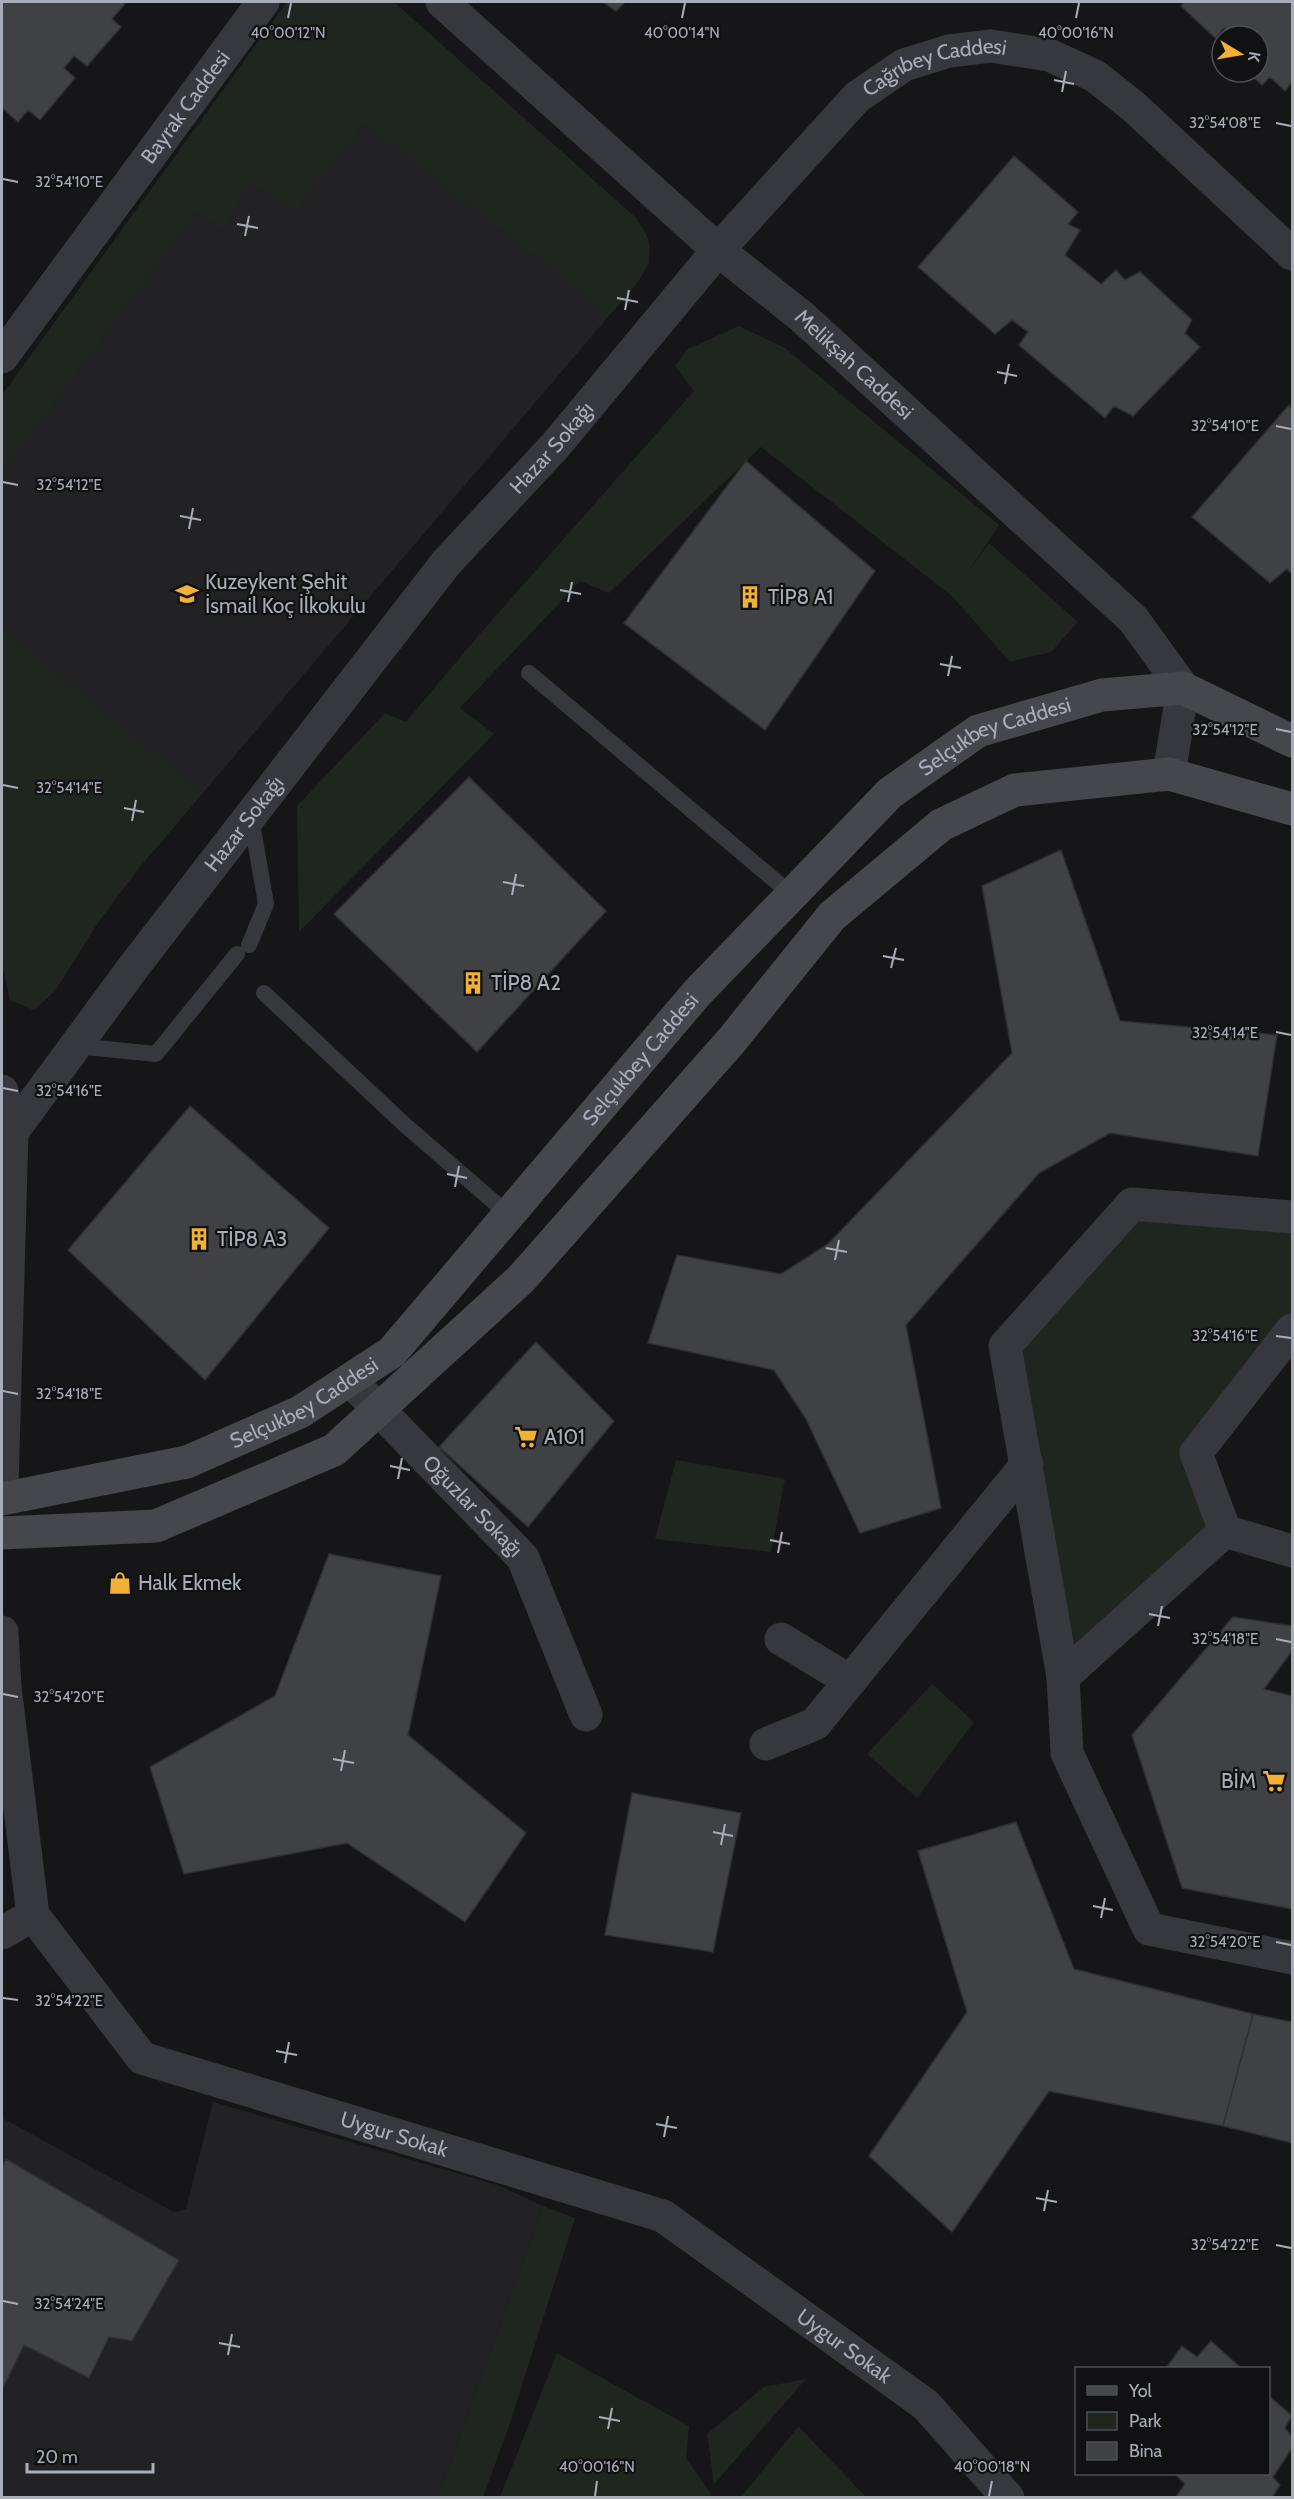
<svg xmlns="http://www.w3.org/2000/svg" width="1294" height="2499" font-family="Cabin,sans-serif">
  <style>
    .built { fill: #222225 }
    .green { fill: #1e261f }
    .building { fill: #404145; stroke: #303034; stroke-width: 1.5 }
    .lines { fill: none; stroke-linecap: round; stroke-linejoin: round }
    .lane { stroke: #37383d; stroke-width: 16 }
    .street { stroke: #37383d; stroke-width: 33 }
    .secondary { stroke: #45474d; stroke-width: 33 }
    .ticks { fill: none; stroke: #a8adb8; stroke-width: 2 }
    .labels { text-anchor: middle; stroke-width: 4.5; stroke-linejoin: round; paint-order: stroke }
    .street-label { font-size: 21px; fill: #a8adb8; stroke: #111113 }
    .poi-label { font-size: 21px; fill: #a8adb8; stroke: #111113; text-anchor: start }
    .ticks-label { font-size: 15px; text-anchor: middle; fill: #a8adb8; stroke: #111113; stroke-width: 4.5; stroke-linejoin: round; paint-order: stroke }
  </style>
  <rect width="100%" height="100%" fill="#161618"/>
  <path class="built" d="M287 2H394L636 218 649 242V263L637 283 139 868 99 921 55 991 34 1010 10 1000 2 962V395Z
    M213 2102 500 2186 543 2206 438 2497H2V2118L174 2212 186 2209Z"/>
  <path class="green" d="M287 2H394L636 218C640 225 648 235 649 243 654 271 627 295 610 315L364 123 296 211 250 182 222 230 197 211 2 473V395Z
    M739 326 785 348 999 525 966 575 989 543 1078 622 1051 652 1010 662 952 596 761 447 609 593 580 581 460 708 494 734 299 932 297 806 385 713 406 722 478 636 694 391 675 366 688 349Z
    M2 629 203 793 139 868 99 921 55 991 34 1010 10 1000 2 962Z
    M1132 1204 1292 1217V1330L1196 1453 1225 1531 1063 1677 1005 1346Z
    M676 1460 785 1479 771 1552 655 1539Z
    M932 1684 974 1722 917 1798 867 1754Z
    M543 2206 575 2218 508 2429 483 2497H438Z
    M557 2353 689 2426 686 2458 711 2494 708 2497H500Z
    M806 2379 714 2484 707 2434 764 2387Z
    M798 2427H799L866 2497H741Z"/>
  <path class="building" d="M2 2H122L125 4 112 19 121 27 87 66 74 56 64 68 75 78 40 120 28 110 18 122 2 108Z
    M603 2H625L616 11Z
    M1184 2H1292V82L1285 91 1270 77 1262 85 1248 72H1258V36H1233L1224 28 1215 38 1181 6Z
    M1014 156 1078 212 1068 224 1080 230 1065 255 1101 284 1116 270 1125 280 1140 272 1192 320 1185 333 1200 347 1133 416 1114 406 1105 418 1019 345 1028 332 1012 320 995 334 918 267Z
    M1289 405 1292 409V574L1287 569 1270 583 1192 517Z
    M746 461 875 571 765 730 624 623Z
    M469 777 606 911 477 1052 334 914Z
    M1061 850 1120 1021 1277 1035 1258 1156 1110 1133 1039 1173 906 1325 941 1508 860 1533 806 1419 774 1370 648 1343 677 1255 781 1274 828 1244 1012 1053 982 886Z
    M190 1106 329 1228 205 1380 68 1250Z
    M536 1342 614 1421 528 1527 439 1447Z
    M329 1554 441 1576 408 1735 526 1833 465 1922 347 1843 184 1874 150 1767 275 1696Z
    M1233 1617 1292 1626V1651L1264 1689 1292 1696V1909L1182 1888 1132 1735Z
    M632 1793 741 1813 713 1952 605 1935Z
    M1016 1822 1074 1969 1253 2014 1223 2126 1049 2091 952 2232 869 2156 967 2012 918 1851Z
    M1253 2014 1292 2022V2143L1223 2126Z
    M6 2159 179 2260 132 2341 109 2337 89 2378 24 2345 2 2390V2166Z
    M1211 2341 1241 2368H1166L1182 2346 1197 2357Z
    M1268 2395 1292 2416 1285 2428 1292 2437V2448L1273 2477 1280 2485 1272 2498H1175L1185 2484 1175 2474H1268Z"/>
  <g class="lines">
    <path class="lane" d="M529 673 791 894
      M249 945 266 904 251 817
      M264 993 405 1125 508 1214
      M75 1046 156 1054 237 954"/>
    <g class="street">
      <path id="s1" d="M442 2 718 250 801 316 1133 619 1183 688 1169 774"/>
      <path id="s2" d="M2 357 263 2"/>
      <path d="M2 1091 12 1132"/>
      <path id="s3" d="M350 1380 523 1558 586 1715"/>
      <path id="s4" d="M2 1488 12 1132 135 965 446 563 555 446 718 250 857 97 904 65 949 51 991 46 1049 55 1095 76 1134 107 1292 254"/>
      <path d="M1225 1531 1063 1677 1067 1753 1149 1929 1292 1958"/>
      <path d="M1225 1531 1196 1453 1292 1330"/>
      <path d="M1225 1531 1292 1551"/>
      <path id="s5" d="M2 1632 5 1687 33 1915 142 2058 663 2216 926 2405 1008 2498"/>
      <path d="M781 1639 850 1681"/>
      <path d="M1063 1677 1005 1346 1132 1204 1292 1217"/>
      <path d="M766 1744 815 1724 1027 1464"/>
      <path d="M2 1933 33 1915"/>
    </g>
    <g class="secondary">
      <path id="s6" d="M2 1499 187 1462 300 1412 392 1352 697 993 890 793 978 731 1102 695 1183 688 1292 741"/>
      <path d="M2 1533 156 1526 334 1450 521 1279 732 1040 832 916 941 825 1015 790 1169 774 1292 809"/>
    </g>
  </g>
  <path class="ticks" d="M288 18 291 3M682 18 685 3M1076 18 1079 3M1054 80 1074 84M1062 92 1066 71M1276 123 1291 126M3 179 18 182M237 224 258 228M245 236 249 216M617 298 638 302M625 310 629 290M997 372 1017 376M1005 384 1009 364M1276 426 1291 429M3 482 18 485M180 516 201 520M189 529 193 508M560 590 581 594M568 602 572 582M940 664 961 668M948 676 952 656M1276 729 1291 732M3 785 18 788M124 808 144 812M132 821 136 800M503 882 524 886M512 895 516 874M883 956 904 960M891 968 896 948M1276 1032 1291 1035M3 1088 18 1091M447 1174 467 1178M455 1187 459 1166M826 1248 847 1252M835 1260 839 1240M1276 1336 1291 1338M3 1391 18 1394M390 1466 410 1470M398 1479 402 1458M770 1540 790 1544M778 1553 782 1532M1149 1614 1170 1618M1158 1626 1162 1606M1276 1639 1291 1642M3 1694 18 1697M333 1759 354 1763M341 1771 345 1750M713 1832 733 1836M721 1845 725 1824M1093 1906 1113 1910M1101 1918 1105 1898M1276 1942 1291 1945M3 1998 18 2000M276 2051 297 2055M285 2063 289 2042M656 2124 677 2128M664 2137 668 2116M1036 2198 1057 2202M1044 2211 1048 2190M1276 2245 1291 2248M3 2301 18 2304M219 2343 240 2347M228 2355 232 2334M599 2417 620 2421M608 2429 612 2408M595 2496 597 2481M989 2496 992 2481"/>
  <defs>
    <g id="school-bare" transform="scale(1.8)"><path d="M0-5L7-2L0 1L-7-2ZM-4 1L0 2.5L4 1V4Q0 6-4 4Z" fill="#f2b134" stroke="#111113" stroke-width="2.5" paint-order="stroke"/></g>
    <g id="building-bare" transform="scale(1.8)"><path d="M-4-6H4V6H1V3H-1V6H-4ZM-2.5-4.3h1.7v1.8h-1.7ZM.8-4.3h1.7v1.8H.8ZM-2.5-1h1.7V.8h-1.7ZM.8-1h1.7V.8H.8Z" fill="#f2b134" stroke="#111113" stroke-width="2.5" paint-order="stroke"/></g>
    <g id="supermarket-bare" transform="scale(1.8)"><path d="M-6-5.5h2.5l.6 2H6L4.5 2H-2.5L-4.4-4H-6ZM-1.5 3.2a1.3 1.3 0 1 0 .1 0ZM3 3.2a1.3 1.3 0 1 0 .1 0Z" fill="#f2b134" stroke="#111113" stroke-width="2.5" paint-order="stroke"/></g>
    <g id="shop-bare" transform="scale(1.8)"><path d="M-5-2.5h2.3a2.7 3.5 0 0 1 5.4 0H5L5.5 6h-11ZM-1.5-2.5h3a1.5 2.3 0 0 0-3 0Z" fill="#f2b134" stroke="#111113" stroke-width="2.5" paint-order="stroke"/></g>
  </defs>
  <g fill-rule="evenodd">
    <use href="#school-bare" x="187" y="594"/>
    <use href="#building-bare" x="750" y="597"/>
    <use href="#building-bare" x="473" y="983"/>
    <use href="#building-bare" x="199" y="1239"/>
    <use href="#supermarket-bare" x="526" y="1437"/>
    <use href="#shop-bare" x="120" y="1583"/>
    <use href="#supermarket-bare" x="1274" y="1781"/>
  </g>
  <g class="labels">
    <g class="street-label">
      <text dy="7" stroke="none"><textPath href="#s4" startOffset="1779">Cağrıbey Caddesi</textPath></text>
      <text dy="7" stroke="none"><textPath href="#s2" startOffset="310">Bayrak Caddesi</textPath></text>
      <text dy="7" stroke="none"><textPath href="#s1" startOffset="549">Melikşah Caddesi</textPath></text>
      <text dy="7" stroke="none"><textPath href="#s4" startOffset="1228">Hazar Sokağı</textPath></text>
      <text dy="7" stroke="none"><textPath href="#s6" startOffset="1292">Selçukbey Caddesi</textPath></text>
      <text dy="7" stroke="none"><textPath href="#s4" startOffset="742">Hazar Sokağı</textPath></text>
      <text dy="7" stroke="none"><textPath href="#s6" startOffset="806">Selçukbey Caddesi</textPath></text>
      <text dy="7" stroke="none"><textPath href="#s6" startOffset="320">Selçukbey Caddesi</textPath></text>
      <text dy="7" stroke="none"><textPath href="#s3" startOffset="176">Oğuzlar Sokağı</textPath></text>
      <text dy="7" stroke="none"><textPath href="#s5" startOffset="728">Uygur Sokak</textPath></text>
      <text dy="7" stroke="none"><textPath href="#s5" startOffset="1232">Uygur Sokak</textPath></text>
    </g>
    <g class="poi-label">
      <text x="205" y="589">Kuzeykent Şehit<tspan x="205" dy="24">İsmail Koç İlkokulu</tspan></text>
      <text x="768" y="604">TİP8 A1</text>
      <text x="491" y="990">TİP8 A2</text>
      <text x="217" y="1246">TİP8 A3</text>
      <text x="544" y="1444">A101</text>
      <text x="138" y="1590">Halk Ekmek</text>
      <text x="1256" y="1788" text-anchor="end">BİM</text>
    </g>
  </g>
  <g class="ticks-label">
    <text x="288" y="38">40°00'12"N</text>
    <text x="682" y="38">40°00'14"N</text>
    <text x="1076" y="38">40°00'16"N</text>
    <text x="1225" y="128">32°54'08"E</text>
    <text x="69" y="187">32°54'10"E</text>
    <text x="1225" y="431">32°54'10"E</text>
    <text x="69" y="490">32°54'12"E</text>
    <text x="1225" y="735">32°54'12"E</text>
    <text x="69" y="793">32°54'14"E</text>
    <text x="1225" y="1038">32°54'14"E</text>
    <text x="69" y="1096">32°54'16"E</text>
    <text x="1225" y="1341">32°54'16"E</text>
    <text x="69" y="1399">32°54'18"E</text>
    <text x="1225" y="1644">32°54'18"E</text>
    <text x="69" y="1702">32°54'20"E</text>
    <text x="1225" y="1947">32°54'20"E</text>
    <text x="69" y="2006">32°54'22"E</text>
    <text x="1225" y="2250">32°54'22"E</text>
    <text x="69" y="2309">32°54'24"E</text>
    <text x="597" y="2472">40°00'16"N</text>
    <text x="992" y="2472">40°00'18"N</text>
  </g>
  <rect width="1294" height="2499" fill="none" stroke="#a8adb8" stroke-width="6"/>
  <rect x="1075" y="2367" width="195" height="108" fill="#111113" stroke="#4d4f55" stroke-width="1.5"/>
  <rect x="1087" y="2386" width="30" height="9" fill="#45474d" stroke="#4d4f55" stroke-width="1.5"/>
  <text x="1129" y="2397" font-size="18" fill="#a8adb8">Yol</text>
  <rect x="1087" y="2412" width="30" height="18" fill="#1e261f" stroke="#4d4f55" stroke-width="1.5"/>
  <text x="1129" y="2427" font-size="18" fill="#a8adb8">Park</text>
  <rect x="1087" y="2442" width="30" height="18" fill="#404145" stroke="#4d4f55" stroke-width="1.5"/>
  <text x="1129" y="2457" font-size="18" fill="#a8adb8">Bina</text>
  <g transform="translate(1240 54) rotate(101)"><circle r="28" fill="#111113" stroke="#4d4f55" stroke-width="1.5"/>
  <path d="M0-4.5L10 22L0 15L-10 22Z" fill="#f2b134"/>
  <text y="-9" font-size="16" font-weight="bold" text-anchor="middle" fill="#a8adb8">K</text>
  </g>
  <path d="M27 2463v9h126v-9" fill="none" stroke="#a8adb8" stroke-width="3"/>
  <text x="36" y="2463" font-size="18" fill="#a8adb8" stroke="#111113" stroke-width="4.5" paint-order="stroke">20 m</text>
</svg>
